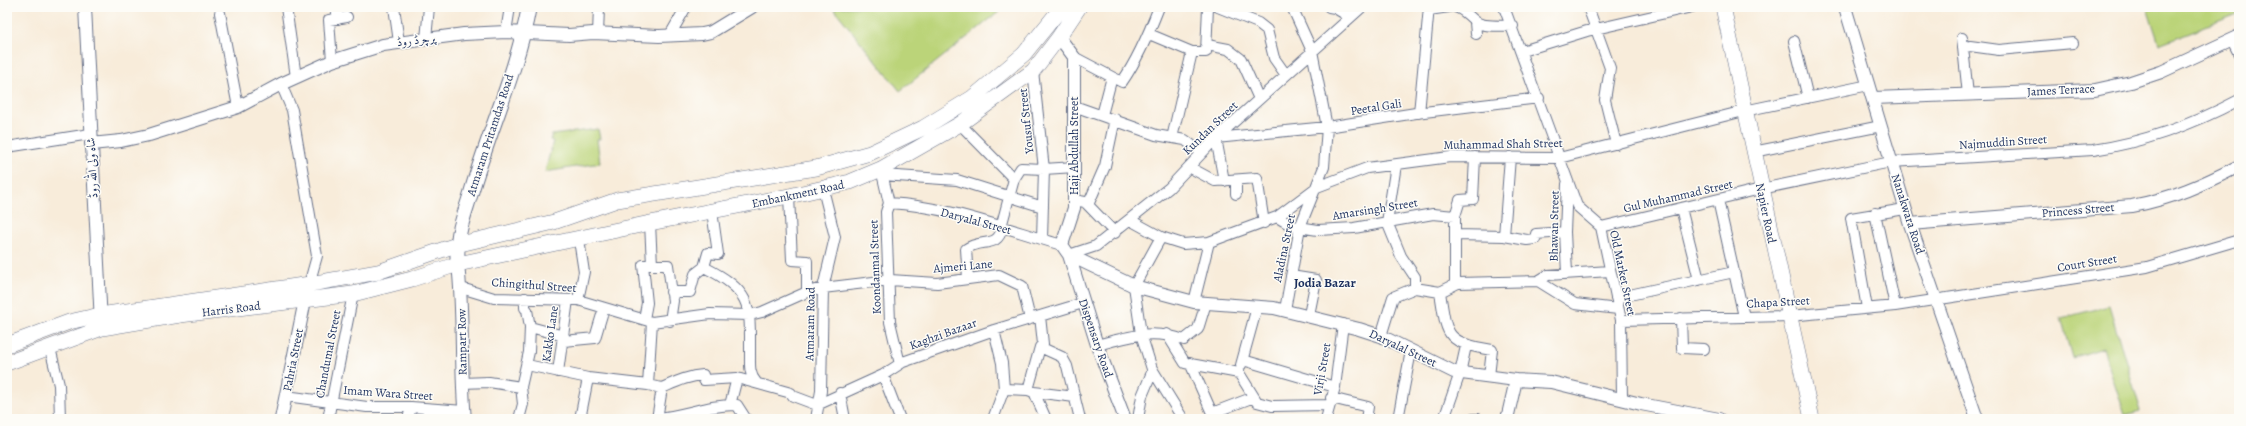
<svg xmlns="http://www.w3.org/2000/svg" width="2246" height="426" font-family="Alegreya,Amiri,serif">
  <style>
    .green { fill: #bbd479; stroke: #6b826c }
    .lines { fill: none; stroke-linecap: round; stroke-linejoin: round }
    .minor-casing { stroke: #687189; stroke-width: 12 }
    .tertiary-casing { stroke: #687189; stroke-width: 14 }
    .secondary-casing { stroke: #687189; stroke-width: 16 }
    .primary-casing { stroke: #687189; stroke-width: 16 }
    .minor { stroke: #fff; stroke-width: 10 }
    .tertiary { stroke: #fff; stroke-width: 12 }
    .secondary { stroke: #fff; stroke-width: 14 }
    .primary { stroke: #fff; stroke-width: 15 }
    .labels { text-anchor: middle; stroke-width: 3; stroke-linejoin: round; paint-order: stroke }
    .street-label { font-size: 12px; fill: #1b2f5e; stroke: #fdfcf7 }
    .neighbourhood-label { font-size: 13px; font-weight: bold; fill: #1b2f5e; stroke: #fdfcf7 }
  </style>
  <rect width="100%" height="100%" fill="#fdfcf7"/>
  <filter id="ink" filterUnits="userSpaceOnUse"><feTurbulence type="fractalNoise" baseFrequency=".025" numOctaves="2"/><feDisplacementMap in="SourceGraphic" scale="8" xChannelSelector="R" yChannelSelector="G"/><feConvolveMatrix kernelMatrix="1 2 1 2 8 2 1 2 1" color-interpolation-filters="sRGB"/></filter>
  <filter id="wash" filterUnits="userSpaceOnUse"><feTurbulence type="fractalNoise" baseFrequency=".012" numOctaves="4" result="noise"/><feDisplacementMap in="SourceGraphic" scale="16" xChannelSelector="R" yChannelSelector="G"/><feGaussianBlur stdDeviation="0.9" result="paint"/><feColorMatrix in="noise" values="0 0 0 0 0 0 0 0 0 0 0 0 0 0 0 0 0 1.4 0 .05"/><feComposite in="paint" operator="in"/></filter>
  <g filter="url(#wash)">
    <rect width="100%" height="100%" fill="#f8ecda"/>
    <path class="green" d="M837 7H1005L900 91 834 9Z
      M2147 7H2239V13L2159 44Z
      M598 129 600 139H597L600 163 545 172 553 141 550 140 552 135Z
      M2109 306 2141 411 2125 415 2103 348 2072 358 2061 318Z"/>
  </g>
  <g filter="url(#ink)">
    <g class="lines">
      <g class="minor-casing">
        <path id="minor" d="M286 7 296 77
          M336 7 338 19
          M394 7 399 42
          M1218 7 1258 23 1267 30 1274 58 1286 75
          M1329 7 1335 8 1350 17
          M1455 7C1465 10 1467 15 1475 21 1483 28 1503 25 1513 26
          M1504 7 1577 206 1601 227 1621 320 1622 399
          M1588 7 1610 68 1605 100 1616 144
          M1429 10 1449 7
          M220 13 238 107
          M1475 22 1476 34
          M506 32 510 7
          M598 34 599 7
          M1149 34 1192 52
          M670 35 686 7
          M1962 38 1968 95
          M426 39 429 7
          M2232 40 2239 54
          M1794 41 1808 98
          M1207 45 1228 49 1241 59 1259 99
          M1963 48 1970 46 1999 50 2073 43
          M1522 51 1587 31 1692 7
          M1074 57 1112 77 1102 115
          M332 61 329 20 347 17
          M1112 77 1122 82C1138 59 1149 33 1159 7
          M281 84 292 110 317 256 308 288
          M1074 106 1156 135 1185 140 1202 153
          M1419 113 1429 7
          M960 124 1014 179 1001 227
          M1172 138 1192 52H1206L1208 7
          M7 147 90 134
          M1753 152 1881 126
          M1396 165 1387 222 1401 256 1415 277V288
          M1189 167 1215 181 1257 178 1264 223
          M881 169 889 203 886 212 890 322 900 364
          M882 175 957 180 1043 207
          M1014 179 1021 168 1044 169 1033 71
          M1236 180V194
          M1224 181 1216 138 1327 127 1416 113 1539 98
          M789 196 792 260 807 261V292
          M1074 200 1085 202 1115 233
          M1718 200 1744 317
          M889 203C947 206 1006 229 1062 245
          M1088 205 1105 166 1115 119
          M1681 208 1699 280
          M1875 213 1895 306
          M1277 217 1292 226 1318 230 1354 228 1433 214 1455 216
          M1130 220 1161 237 1183 244 1209 242 1277 217 1317 187 1367 168 1450 157 1559 158 1744 111 1869 85
          M1601 227 1761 189 1891 162 2093 150C2146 142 2192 125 2239 100
          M1455 235 1504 236 1527 240 1535 239 1536 234 1565 232
          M1504 236 1510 157
          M1161 237 1134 286 1141 334 1152 369 1183 419
          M1042 239 1044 169 1075 167
          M1069 255 1096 246 1169 188 1216 138 1362 7
          M652 265H668L673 301 670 321
          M704 267C753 292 750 305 750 355 750 365 749 374 756 382
          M1567 273 1565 232 1567 184
          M1291 276 1316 280 1309 315
          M968 279 966 249C981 238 998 249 1002 228
          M1538 281 1548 275 1610 271
          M1455 284V216L1460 200 1473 199 1475 157
          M461 288 494 298 578 300 652 322 710 314 750 315 762 312 807 292 823 288 890 280 937 283 999 275 1022 286 1030 319
          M671 292H690L695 274 704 267 708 253 718 254 712 211
          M1440 292C1447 337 1445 342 1492 350L1489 376
          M1616 298 1734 272
          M578 300 584 272 579 240
          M1194 302 1209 242
          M1867 308 1851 218 1905 209
          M1285 310 1300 227 1324 167 1327 127 1312 51 1292 7
          M1040 316 1043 344 1040 347 1028 390 1034 392 1046 419
          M1681 318 1682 348 1704 349
          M644 319 647 303 643 265H652L650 223
          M1621 320 1789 316 1895 306 2147 267 2239 240
          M530 327 564 336
          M1167 334 1185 363 1239 373 1257 402 1272 406 1328 405
          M1381 336 1393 297 1415 288 1440 292 1458 283 1538 281 1575 304 1618 309
          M564 341 595 338 604 308
          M1097 345C1128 337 1152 328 1184 340L1198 329 1206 303
          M1040 347 1062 357 1067 366 1080 419
          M50 348 59 385 60 419
          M1243 360 1335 387
          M1190 363 1212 413 1217 419
          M527 365 588 378 648 385 662 388C676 382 688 376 703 375L704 380 737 378 791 393 793 396 817 405 883 375 903 362 994 330 1083 303
          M1241 365 1257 307
          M558 372 568 300
          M883 375 900 419
          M462 383 489 382 521 387
          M648 385 652 322
          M1004 389 1028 390
          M1034 392 1075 397
          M840 393 845 419
          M286 396 367 407H411L464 411
          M1331 398 1368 407 1366 419
          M730 405 737 378
          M1212 413 1254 397
          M658 418C684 416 710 404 737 405L746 419
          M328 419 353 294
          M408 419 411 407
          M519 419 523 404 521 387 529 352 530 327 527 310 525 308V298
          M580 419 588 378
          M657 419 662 388
          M816 419 821 391 823 288 835 237 823 189
          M993 419 1004 389 1002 363 994 330
          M1138 419 1142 396 1153 370
          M1326 419 1335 387 1343 324
          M1398 419 1411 351
          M1444 419 1460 373 1466 346
          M1473 419H1478"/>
      </g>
      <g class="tertiary-casing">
        <path id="tertiary" d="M85 7 101 323
          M1845 7 1910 224 1977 419
          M1059 37 1074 57V208L1062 245 1069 255 1097 345 1125 419
          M1873 98 2095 90 2131 82 2161 72 2239 36
          M91 144 121 141 149 135 238 107 281 84 332 61 383 45 464 34 506 32 569 35 593 33 659 36 702 34 711 32 752 7
          M1910 224 2132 206C2171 199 2204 184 2239 166
          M1069 255 1134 286 1194 302 1274 308 1359 329 1381 336 1454 372 1516 380 1551 382 1641 404 1719 419
          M458 264C464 316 460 368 465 419
          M281 419 305 300
          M1507 419 1516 380"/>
      </g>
      <g class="secondary-casing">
        <path id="secondary" d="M458 264C455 237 463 219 471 193 489 131 517 71 529 7"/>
      </g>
      <g class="primary-casing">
        <path id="primary" d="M1723 7 1812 419
          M7 345 69 322 100 315 310 284 378 272 456 245 554 222 617 200 816 168 870 153 923 128 972 98 1024 54 1062 7
          M7 363 102 328 180 315 353 294 412 279 458 264 650 223 789 196 850 182 881 169 960 124 1033 71 1059 37 1079 7"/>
      </g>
      <use href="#minor" class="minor"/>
      <use href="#tertiary" class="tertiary"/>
      <use href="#secondary" class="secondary"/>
      <use href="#primary" class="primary"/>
    </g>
  </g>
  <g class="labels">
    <g class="street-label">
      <text transform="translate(416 40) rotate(-7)" y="4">پرچرڈ روڈ</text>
      <text transform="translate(2061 90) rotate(-3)" y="4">James Terrace</text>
      <text transform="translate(1376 107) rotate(-9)" y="4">Peetal Gali</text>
      <text transform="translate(1026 121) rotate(-96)" y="4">Yousuf Street</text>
      <text transform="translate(1210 128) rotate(-44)" y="4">Kundan Street</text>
      <text transform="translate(490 135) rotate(-72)" y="4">Atmaram Pritamdas Road</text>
      <text transform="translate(2003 142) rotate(-4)" y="4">Najmuddin Street</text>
      <text transform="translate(1503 144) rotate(-1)" y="4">Muhammad Shah Street</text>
      <text transform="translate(1074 146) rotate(-90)" y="4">Haji Abdullah Street</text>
      <text transform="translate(92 168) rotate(-93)" y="4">شاہ ولی اللہ روڈ</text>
      <text transform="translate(798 194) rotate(-12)" y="4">Embankment Road</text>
      <text transform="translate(1678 196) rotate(-13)" y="4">Gul Muhammad Street</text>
      <text transform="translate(1375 209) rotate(-9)" y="4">Amarsingh Street</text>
      <text transform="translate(2078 210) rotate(-5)" y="4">Princess Street</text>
      <text transform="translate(1766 213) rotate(78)" y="4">Napier Road</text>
      <text transform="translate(1908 214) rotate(72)" y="4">Nanakwara Road</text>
      <text transform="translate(976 221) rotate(15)" y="4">Daryalal Street</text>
      <text transform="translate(1554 226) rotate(-89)" y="4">Bhawan Street</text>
      <text transform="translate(1284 248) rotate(-78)" y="4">Aladina Street</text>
      <text transform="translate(2087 263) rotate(-9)" y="4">Court Street</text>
      <text transform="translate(963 266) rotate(-5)" y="4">Ajmeri Lane</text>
      <text transform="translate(875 267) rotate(-92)" y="4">Koondanmal Street</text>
      <text transform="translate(1623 273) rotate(78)" y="4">Old Market Street</text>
      <text transform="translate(534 285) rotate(4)" y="4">Chingithul Street</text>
      <text transform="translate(1778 302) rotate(-3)" y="4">Chapa Street</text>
      <text transform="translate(231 309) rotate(-7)" y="4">Harris Road</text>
      <text transform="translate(810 324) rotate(-89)" y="4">Atmaram Road</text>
      <text transform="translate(550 334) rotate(-82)" y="4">Kakko Lane</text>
      <text transform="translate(943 334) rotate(-20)" y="4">Kaghzi Bazaar</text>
      <text transform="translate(1096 338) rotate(71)" y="4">Dispensary Road</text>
      <text transform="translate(462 342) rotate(-91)" y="4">Rampart Row</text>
      <text transform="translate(1403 348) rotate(25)" y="4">Daryalal Street</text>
      <text transform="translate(328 354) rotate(-79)" y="4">Chandumal Street</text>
      <text transform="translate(293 360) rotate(-79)" y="4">Pahria Street</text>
      <text transform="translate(1322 369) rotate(-80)" y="4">Virji Street</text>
      <text transform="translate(388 393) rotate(4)" y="4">Imam Wara Street</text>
    </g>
    <g class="neighbourhood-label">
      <text x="1325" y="287">Jodia Bazar</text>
    </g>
  </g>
  <rect width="2246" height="426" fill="none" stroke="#fdfcf7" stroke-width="24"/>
</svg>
